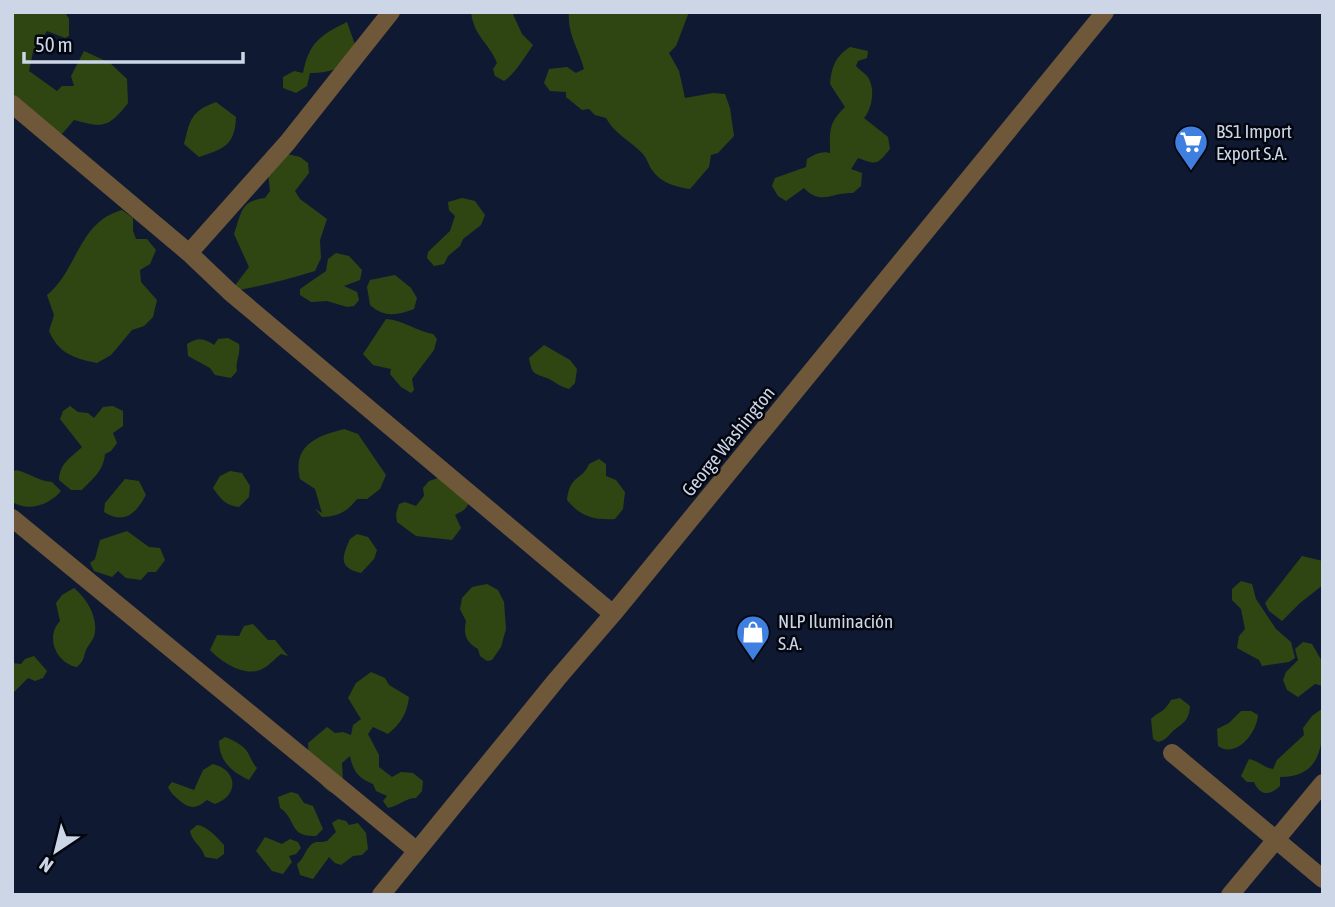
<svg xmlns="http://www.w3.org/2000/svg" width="1335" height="907" font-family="'Asap Condensed',sans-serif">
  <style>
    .green { fill: #304612 }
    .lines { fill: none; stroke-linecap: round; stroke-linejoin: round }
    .minor { stroke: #6e5839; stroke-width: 18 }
    .labels { text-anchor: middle; stroke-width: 5; stroke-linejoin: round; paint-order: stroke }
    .poi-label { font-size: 19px; fill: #cdd6e6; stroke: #03060f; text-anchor: start }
    .street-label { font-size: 19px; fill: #cdd6e6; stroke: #03060f }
  </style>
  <rect width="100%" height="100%" fill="#0f1a32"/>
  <path class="green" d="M12 12H65L69 19V36L65 38 47 31 33 52 29 71 57 91 62 86H74L71 76 84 51 110 63 127 79 128 103C108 128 104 128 74 120L62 134 26 116 12 118Z
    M471 12H512L522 34 533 45C527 54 513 76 504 81L495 76 493 69 497 63C488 41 474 37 471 12Z
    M569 12H689L676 46 669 53 679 71 685 98 713 93 725 94 730 108 734 136 718 153 711 155 709 167 690 189C676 187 661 183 652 170 648 164 646 156 641 152 629 140 614 133 606 118L595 115 589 109 582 110 566 97V92L550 91 544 83 549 69 567 67 576 73 584 69C579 49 567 34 569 12Z
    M347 22 357 50C346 68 330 73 310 73L307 86 296 93 283 88V77L294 71 303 73C309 43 320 35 347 22Z
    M850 47 868 51 867 58 858 61 856 66C859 70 867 74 869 79 875 90 872 109 864 118L888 137 890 149C877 165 877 165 858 158L851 169 862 173 861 186 853 193C831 192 821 206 804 188L786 201 778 196 772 186 775 178 806 167 807 159C815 154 822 151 830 153 830 130 828 124 845 107L830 84C832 66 835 57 850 47Z
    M216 102 236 117C235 146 223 149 199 157L184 144C190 120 191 111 216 102Z
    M283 153 300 157 308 163 309 173 295 191 300 199 327 219 320 240 321 258 315 271C287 280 259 286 230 292L249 267 234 234C242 212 240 201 265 198L270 191 268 173Z
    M462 198 475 201 485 215 481 225 463 239 460 246 448 256 444 264 434 266 427 258 428 252 450 231 455 216 449 210 448 202Z
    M122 210 133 218V231L136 239H147L156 250 150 264 140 270 141 282 157 300 153 317 144 326 132 330 111 355 97 363C74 358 59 354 49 331L54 315 47 295C78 270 78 222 122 210Z
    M336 253 349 256 362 270 360 280 344 286 357 292 359 300 354 306 347 307 327 301 311 302 300 295V289L326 271 328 259Z
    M395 275 411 288 417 298 414 309C398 315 384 318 370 305L367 287 370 280Z
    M386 319C403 320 416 331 433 334L437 339 434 350 412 379 414 390 411 393 401 387 390 374 391 369 373 365 363 354Z
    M228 338 239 344C241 355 235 361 237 371L231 378 215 375 210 368 188 356 187 344C198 337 204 338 214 345L218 339Z
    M544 345 570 360 577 369 575 383 569 389C558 386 556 382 547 378 534 373 532 375 529 358Z
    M70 406 78 412 88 413 94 418 103 407 113 406 123 411V426L113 433 117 443 111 451 105 454C103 472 93 478 82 490H71L59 480C60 462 71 458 82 447L60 419 63 411Z
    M344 429 358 434 386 475 380 489 367 499H357C347 512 339 516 322 517L315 509 322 513 315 489 300 479C292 445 317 436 344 429Z
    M599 459 606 464V476L616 480 625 492 623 509 615 519C594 520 581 517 567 500 570 474 582 481 589 464Z
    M16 470C29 473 38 481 52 482L61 491C49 505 29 512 12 502V472Z
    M230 471 242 473 250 486 249 497 239 507C226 506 220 498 213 488L220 476Z
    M438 478 472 500 464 510 455 515 461 528 452 540 416 536 397 522 396 514 399 504 405 502 416 506 424 496 423 488 429 481Z
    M125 479 139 481 146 495C136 513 125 525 104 512L105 503Z
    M127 531 149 547 160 548 165 560 156 572H148L141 580 126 578 118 571 112 577 94 571 90 563 95 559 100 540Z
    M357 534 368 537 377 550 374 559 361 573C338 568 342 557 350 539Z
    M1302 556 1323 561V585L1300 603 1282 621 1269 611 1265 603Z
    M1241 581 1252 584 1256 599 1276 629 1291 642 1295 658 1289 662 1262 666 1259 660 1237 648 1239 636 1245 629 1241 609 1232 600V589Z
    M487 584 498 590 504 602 506 629 501 647 492 660 487 661 480 656 478 649C466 642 463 634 466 621L460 609 462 598 472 587Z
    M74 588C86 598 97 615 95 632 94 641 87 645 85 653 83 660 83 661 77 667 56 663 45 637 60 621L56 603 62 595Z
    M253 624 268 640H275L288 656 281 654C275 658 270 665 264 668 247 679 221 662 210 650L217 635 239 636 244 626Z
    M1303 642 1312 644 1323 663V686L1315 684 1298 697 1287 690 1283 680 1286 672 1298 660 1295 649Z
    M34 656 47 671 43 678 35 681 28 678 12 694V663L21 664 25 659Z
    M371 672 385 678 389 685 409 697C407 714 401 723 388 734L373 727 368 734 379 755V767L392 777 401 772 413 773 423 781 422 791 416 798C405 798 399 806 388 808L383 801 387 796 376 791 373 784C358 778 353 771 350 756L342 763 343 782 332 793C316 785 308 761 308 743L327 727 335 733 343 732 351 735 353 725 361 719 348 698 356 683Z
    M1180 698 1190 706C1189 721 1183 723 1173 731 1167 737 1166 740 1158 742L1153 739 1151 719C1160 710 1163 714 1171 700Z
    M1323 708C1323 741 1324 777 1280 777V786C1270 796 1260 796 1254 782H1247L1241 776 1249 759C1259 761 1264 768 1273 769L1277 760 1304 735 1303 728 1312 716Z
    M1241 711H1251L1258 715C1257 733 1236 759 1218 746L1217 729 1229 723Z
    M225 737C235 741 246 746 250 757 252 761 254 765 257 768L249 780C232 772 219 761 219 741Z
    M213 764C238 770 239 796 215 804L207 800C196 809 190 809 180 801 175 796 172 795 168 787L172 782 194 790 203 770Z
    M291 792 298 794 304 803 313 806 323 829 316 836C288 837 297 819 280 808L278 797Z
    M338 819 346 821 349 825 358 823 366 833 368 849 362 855 353 856 341 865 335 863 329 857 313 879 300 875 297 864C305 858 306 845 316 842 320 842 324 842 327 841L336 832 332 823Z
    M197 825C207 826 217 837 224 845V854L217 859 205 857C202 846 192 842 190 831Z
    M265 837 282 844 290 839 298 842 301 848 296 854 289 856 292 862 283 874 272 871 256 851Z"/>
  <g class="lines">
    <path class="minor" d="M12 104 189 253 230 292 613 614
      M189 253 287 143 391 12
      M12 518 417 851
      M1172 753 1323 879
      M381 895 557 679 613 614 1105 12
      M1230 895 1323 783"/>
  </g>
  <defs>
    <g id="supermarket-pin" transform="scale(1.75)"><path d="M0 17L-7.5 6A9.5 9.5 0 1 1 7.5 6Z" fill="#3f7fe0" stroke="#03060f"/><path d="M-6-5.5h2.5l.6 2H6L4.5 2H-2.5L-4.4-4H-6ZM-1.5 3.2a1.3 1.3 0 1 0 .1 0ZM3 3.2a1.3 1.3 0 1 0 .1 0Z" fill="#fff"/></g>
    <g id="shop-pin" transform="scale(1.75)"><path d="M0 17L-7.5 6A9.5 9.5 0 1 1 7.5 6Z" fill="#3f7fe0" stroke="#03060f"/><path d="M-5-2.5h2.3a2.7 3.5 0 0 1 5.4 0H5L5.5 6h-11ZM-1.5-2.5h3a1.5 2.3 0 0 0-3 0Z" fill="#fff"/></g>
  </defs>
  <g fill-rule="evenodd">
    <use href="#supermarket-pin" x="1191" y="142"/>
    <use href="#shop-pin" x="753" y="632"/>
  </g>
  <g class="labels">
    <g class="poi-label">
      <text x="1216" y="138">BS1 Import<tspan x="1216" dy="22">Export S.A.</tspan></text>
      <text x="778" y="628">NLP Iluminación<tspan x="778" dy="22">S.A.</tspan></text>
    </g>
    <g class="street-label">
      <text transform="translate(728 441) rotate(-51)" y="7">George Washington</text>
    </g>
  </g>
  <rect width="1335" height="907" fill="none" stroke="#cdd6e6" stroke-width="28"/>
  <g transform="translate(56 851) rotate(215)" stroke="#03060f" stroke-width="5" paint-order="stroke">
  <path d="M0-5L12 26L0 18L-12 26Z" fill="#cdd6e6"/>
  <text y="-10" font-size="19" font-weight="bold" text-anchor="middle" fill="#cdd6e6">N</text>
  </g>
  <path d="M24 52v10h219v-10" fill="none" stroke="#cdd6e6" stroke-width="3.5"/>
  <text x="35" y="52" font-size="21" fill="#cdd6e6" stroke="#03060f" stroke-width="5" paint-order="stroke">50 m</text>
</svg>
